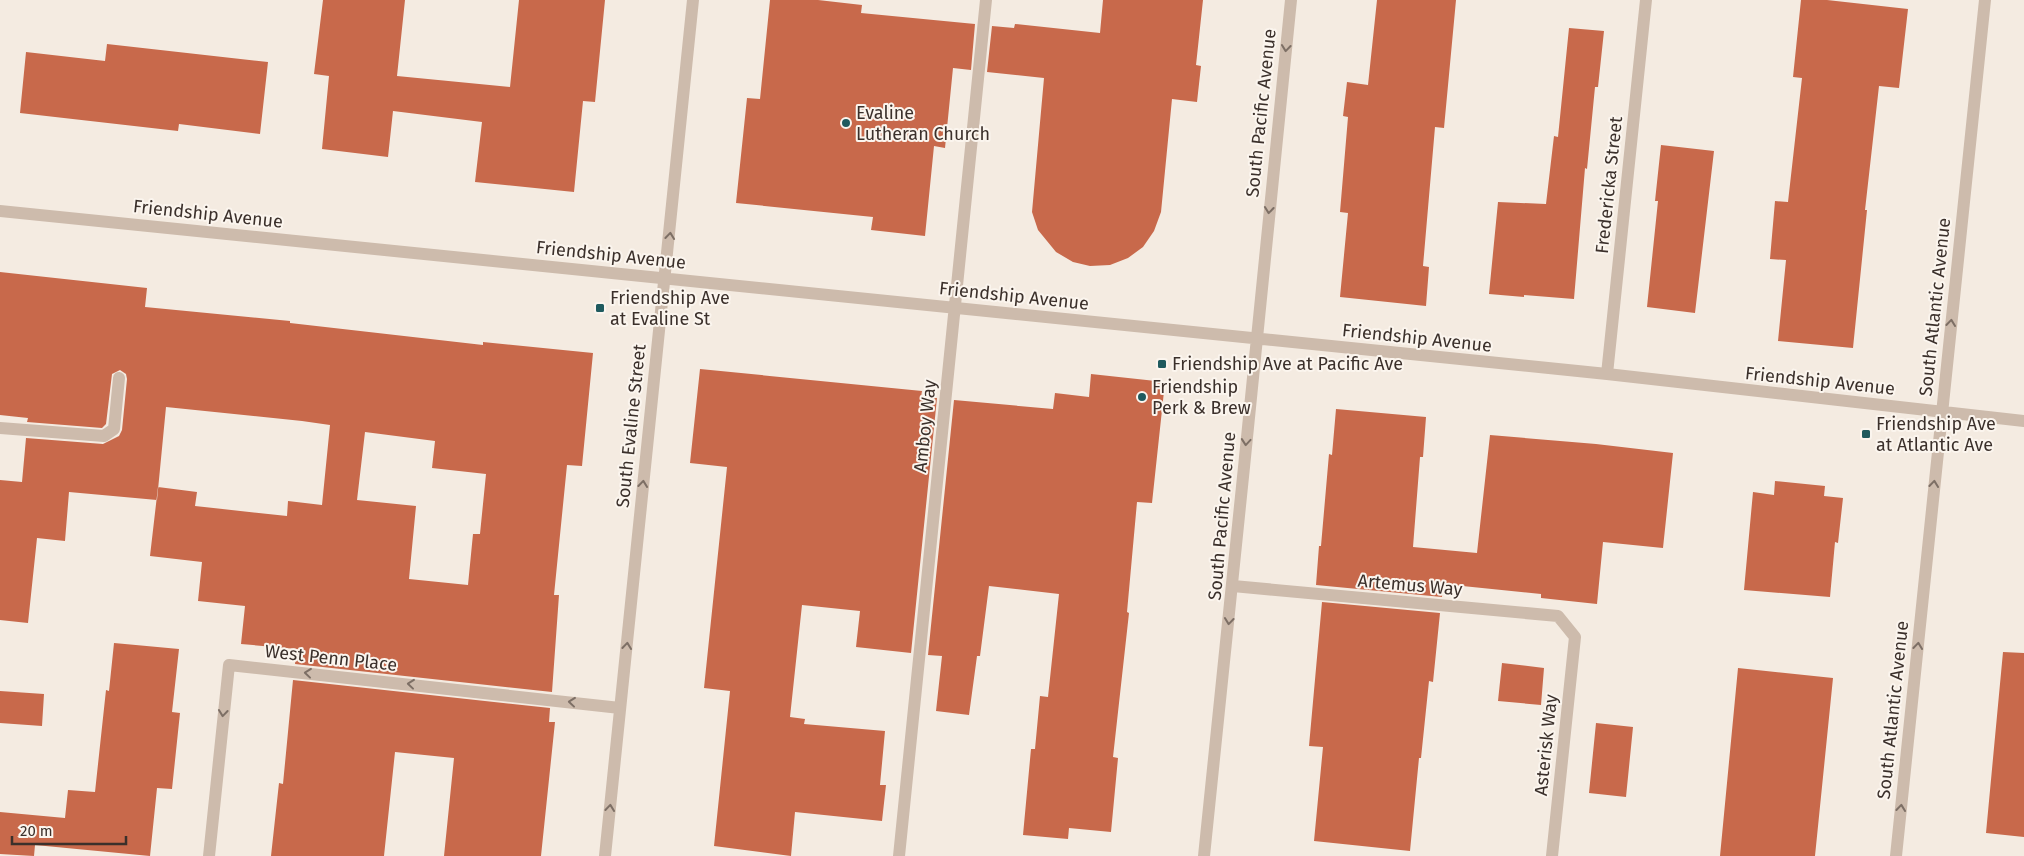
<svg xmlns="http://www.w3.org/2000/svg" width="2024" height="856" font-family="'Fira Sans',sans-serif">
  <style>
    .building { fill: #c8694b; fill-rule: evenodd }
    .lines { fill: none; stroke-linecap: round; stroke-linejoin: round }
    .minor { stroke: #cdbbac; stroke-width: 12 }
    .oneway { stroke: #7d6f65 }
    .poi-dot { fill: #1f5a5e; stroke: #fbf5ee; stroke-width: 2 }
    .labels { text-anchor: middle; stroke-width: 4; stroke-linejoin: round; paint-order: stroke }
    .poi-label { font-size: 18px; fill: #3b302b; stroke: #fbf5ee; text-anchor: start }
    .street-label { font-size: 18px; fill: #3b302b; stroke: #fbf5ee }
  </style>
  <rect width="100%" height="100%" fill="#f4ebe1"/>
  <path class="building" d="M323 0H405L397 76 510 87 519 0H605L595 102 583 101 574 192 475 182 482 122 393 111 388 157 322 149 329 76 314 74Z
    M770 0H818L862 5 861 13 975 24 971 70 953 68 945 148 934 146 925 236 871 230 873 217 736 203 747 98 760 99Z
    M1103 0H1203L1196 65 1201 66 1197 102 1172 99 1161 212 1154 231 1143 247 1128 258 1110 265 1090 266 1073 262 1056 252 1038 230 1032 212 1044 78 987 72 992 26 1014 28 1015 24 1100 33Z
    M1377 0H1456L1444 128 1435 127 1423 266 1429 267 1426 306 1340 297 1348 213 1340 212 1348 117 1343 116 1347 82 1368 85Z
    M1801 0H1827L1908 9 1899 88 1879 86 1865 210H1867L1853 348 1778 341 1786 260 1770 259 1775 201 1788 202 1802 78 1793 77Z
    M1569 28 1604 31 1598 87H1595L1587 169 1585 168 1574 299 1524 295V297L1489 294 1498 202 1546 204 1554 136 1558 137Z
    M107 44 268 62 260 134 179 124 178 131 20 113 26 52 105 61Z
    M1661 145 1714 151 1695 313 1647 307 1658 201H1655Z
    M0 272 147 288 145 307 290 321V323L483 345V342L593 353 582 466 567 465 554 595H559L552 692 295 664 297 649 241 644 245 606 198 601 202 562 150 556 158 487 197 492 195 506 287 516 288 501 322 505 330 425 302 421 166 407 157 500 69 492 65 541 37 538 28 623 0 620V480L22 482 26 438 103 444 119 436 122 430 127 379 126 374 120 370 112 374 106 424 102 428 27 422 28 418 0 415ZM365 432 435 441 432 468 486 474 480 534H473L468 585 409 579 416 506 357 500Z
    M700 369 922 391 921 397 937 398 911 653 856 647 860 611 802 605 790 717 805 719 804 724 885 731 880 785H886L882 821 795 812 791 856 714 846 730 691 704 688 727 467 690 463Z
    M1091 374 1165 382 1152 503 1137 502 1127 612 1129 613 1113 757 1118 758 1111 832 1069 828 1068 839 1023 835 1031 749H1035L1040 696 1048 697 1059 594 989 586 980 656H977L969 715 936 711 942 656 928 655 954 400 1053 409 1055 393 1089 397Z
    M1336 409 1426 417 1423 457H1420L1413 547 1477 553 1490 435 1596 444 1673 453 1663 548 1603 542 1597 604 1541 598V594L1443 584 1442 597 1316 585 1319 546H1321L1329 454 1332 455Z
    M1775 481 1825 486 1824 496 1843 498 1838 543 1835 542 1830 597 1744 590 1753 492 1774 495Z
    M1322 602 1440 613 1433 682 1429 681 1421 758H1419L1410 851 1314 841 1323 747 1309 746Z
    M114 643 179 649 172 712 180 713 172 789 157 788 150 856 35 845 34 856 0 854V812L65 818 68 790 95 792 106 690 109 691Z
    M2003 652 2024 653V837L1986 833Z
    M1502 663 1544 668 1541 705 1498 701Z
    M1738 668 1833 678 1815 856H1720Z
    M293 680 550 708 549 722H555L541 856H444L454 758 395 752 384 856H271L279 783 283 784Z
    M0 691 44 694 42 726 0 723Z
    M1596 723 1633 727 1626 797 1589 793Z"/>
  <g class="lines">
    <path class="minor" d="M0 211 1607 374 2024 421
      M1607 374 1646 0
      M0 428 104 436 114 429 119 378
      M1233 586 1558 616 1575 637 1552 856
      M209 856 229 665 620 708
      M605 856 693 0
      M899 856 986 0
      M1204 856C1235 571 1261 285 1291 0
      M1896 856 1985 0"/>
  </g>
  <defs><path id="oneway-chevron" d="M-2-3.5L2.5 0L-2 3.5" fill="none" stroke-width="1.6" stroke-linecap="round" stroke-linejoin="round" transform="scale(1.25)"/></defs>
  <g class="oneway">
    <use href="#oneway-chevron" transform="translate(1286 48) rotate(96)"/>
    <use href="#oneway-chevron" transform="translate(1269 210) rotate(96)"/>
    <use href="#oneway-chevron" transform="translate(670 236) rotate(-84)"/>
    <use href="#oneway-chevron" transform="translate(1951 323) rotate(-84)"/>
    <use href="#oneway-chevron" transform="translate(1246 442) rotate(95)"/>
    <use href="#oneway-chevron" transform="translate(643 484) rotate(-84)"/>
    <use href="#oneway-chevron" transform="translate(1934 484) rotate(-84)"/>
    <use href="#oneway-chevron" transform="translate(1229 621) rotate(96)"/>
    <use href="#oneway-chevron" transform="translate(627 646) rotate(-84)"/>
    <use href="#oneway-chevron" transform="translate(1918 646) rotate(-84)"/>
    <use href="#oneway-chevron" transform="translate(308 673) rotate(-174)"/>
    <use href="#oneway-chevron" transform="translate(411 684) rotate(-174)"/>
    <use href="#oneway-chevron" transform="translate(572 702) rotate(-174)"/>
    <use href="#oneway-chevron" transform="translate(223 713) rotate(96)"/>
    <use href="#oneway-chevron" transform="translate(610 808) rotate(-84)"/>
    <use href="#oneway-chevron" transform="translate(1901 808) rotate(-84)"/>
  </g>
  <g class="poi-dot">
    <circle cx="846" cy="123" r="5"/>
    <rect x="595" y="303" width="10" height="10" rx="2.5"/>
    <rect x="1157" y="359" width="10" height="10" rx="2.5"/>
    <circle cx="1142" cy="397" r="5"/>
    <rect x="1861" y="429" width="10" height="10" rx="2.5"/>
  </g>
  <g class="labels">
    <g class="poi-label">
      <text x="856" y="119">Evaline<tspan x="856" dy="21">Lutheran Church</tspan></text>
      <text x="610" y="304">Friendship Ave<tspan x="610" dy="21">at Evaline St</tspan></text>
      <text x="1172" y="370">Friendship Ave at Pacific Ave</text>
      <text x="1152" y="393">Friendship<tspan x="1152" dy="21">Perk &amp; Brew</tspan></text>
      <text x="1876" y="430">Friendship Ave<tspan x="1876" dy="21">at Atlantic Ave</tspan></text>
    </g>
    <g class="street-label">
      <text transform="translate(1261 113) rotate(-84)" y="6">South Pacific Avenue</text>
      <text transform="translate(1609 185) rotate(-84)" y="6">Fredericka Street</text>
      <text transform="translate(208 214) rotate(6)" y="6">Friendship Avenue</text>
      <text transform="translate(611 255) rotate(6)" y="6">Friendship Avenue</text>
      <text transform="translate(1014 296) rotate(6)" y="6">Friendship Avenue</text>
      <text transform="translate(1935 307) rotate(-84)" y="6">South Atlantic Avenue</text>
      <text transform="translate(1417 338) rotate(6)" y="6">Friendship Avenue</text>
      <text transform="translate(1820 381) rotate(6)" y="6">Friendship Avenue</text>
      <text transform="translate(631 426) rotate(-84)" y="6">South Evaline Street</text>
      <text transform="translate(925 426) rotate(-84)" y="6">Amboy Way</text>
      <text transform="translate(1222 516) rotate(-85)" y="6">South Pacific Avenue</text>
      <text transform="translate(1410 585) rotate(5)" y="6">Artemus Way</text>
      <text transform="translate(331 658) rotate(6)" y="6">West Penn Place</text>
      <text transform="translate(1893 710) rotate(-84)" y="6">South Atlantic Avenue</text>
      <text transform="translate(1546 745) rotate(-84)" y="6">Asterisk Way</text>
    </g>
  </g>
  <path d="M12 836v8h114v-8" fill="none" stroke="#3b302b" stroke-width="2.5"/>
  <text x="20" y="836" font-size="15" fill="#3b302b" stroke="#fbf5ee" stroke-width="4" paint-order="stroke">20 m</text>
</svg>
